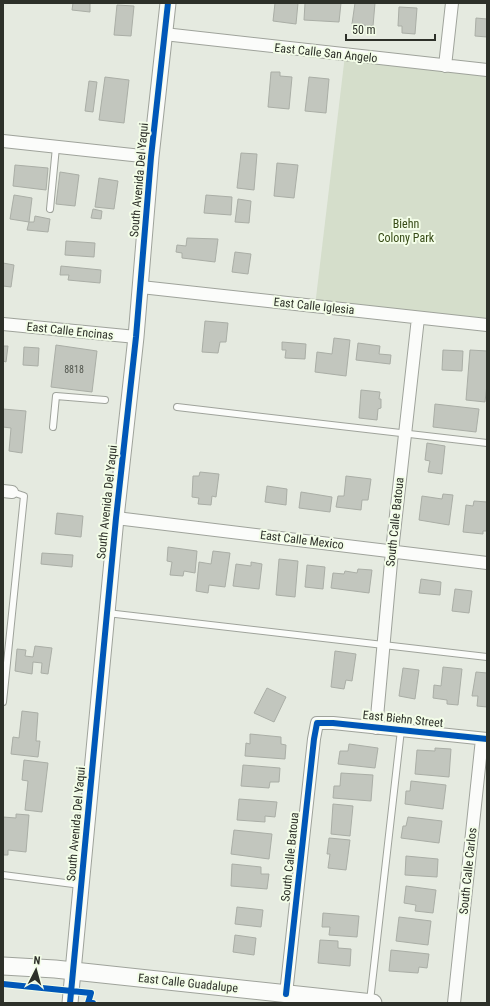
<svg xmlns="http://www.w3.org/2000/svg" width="490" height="1006" font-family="'Roboto Condensed',sans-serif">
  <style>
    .green { fill: #d5decb }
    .building { fill: #c2c6be; stroke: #aaaea6 }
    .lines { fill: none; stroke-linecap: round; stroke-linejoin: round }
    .service-casing { stroke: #9fa39b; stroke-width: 8 }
    .minor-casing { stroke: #9fa39b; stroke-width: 14 }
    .tertiary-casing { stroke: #9fa39b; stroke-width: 17 }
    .secondary-casing { stroke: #9fa39b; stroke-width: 19 }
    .service { stroke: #fbfcfa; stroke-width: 6 }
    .minor { stroke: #fbfcfa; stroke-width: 12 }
    .tertiary { stroke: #fbfcfa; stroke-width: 15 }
    .secondary { stroke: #fbfcfa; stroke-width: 17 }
    .cycleway-casing { stroke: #f3fde8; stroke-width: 8 }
    .cycleway { stroke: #0057b8; stroke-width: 6 }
    .labels { text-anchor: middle; stroke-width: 4; stroke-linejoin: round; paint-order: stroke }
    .number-label { font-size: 10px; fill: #52564e }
    .street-label { font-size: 12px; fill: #2d3029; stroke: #f3fde8 }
    .park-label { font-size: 12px; fill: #374b16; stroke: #f3fde8 }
  </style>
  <rect width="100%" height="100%" fill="#e5eae0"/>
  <path class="green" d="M345 55 487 70V325L315 306Z"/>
  <path class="building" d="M73 3H90V12L72 10Z
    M275 3H298L296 24 273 21Z
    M305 3H341L339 22 304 20Z
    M355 3H375L373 26 352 24Z
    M117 5 134 6 131 36 114 35Z
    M399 7 417 8 415 34 402 33V26H398Z
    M476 18 487 19V37L475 36Z
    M271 72H280V76L292 77 289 109 268 107Z
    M105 77 129 80 124 123 99 120Z
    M309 77 329 79 326 113 305 111Z
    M89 81 97 82 93 112 85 111Z
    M241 153 257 154 254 190 237 188Z
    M277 163 298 165 294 198 274 196Z
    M15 165 48 168 46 190 13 186Z
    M60 172 79 175 75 206 56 204Z
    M99 178 118 181 114 209 95 207Z
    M14 195 32 198 29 222 10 219Z
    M206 195 232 197 231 215 204 213Z
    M238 199 251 201 249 223 235 222Z
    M93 209 102 211 101 219 91 218Z
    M35 216 50 219 48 232 27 230 29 222H34Z
    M187 238 218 239 215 262 182 258V253L176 252 177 245 186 246Z
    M66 241 95 243 94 257 65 255Z
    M235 252 251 254 248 274 232 272Z
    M3 263 14 265 11 287 3 286Z
    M61 266 101 270 100 283 68 280 69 275H60Z
    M205 321 228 323 226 342H220L218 353 202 352Z
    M334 338 350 340 346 376 315 372 317 352 332 354Z
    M282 342 306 344 305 359 285 358 286 350H282Z
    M358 343 380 346 379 354 391 355 390 364 356 360Z
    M56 345 97 351 92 392 51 387Z
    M3 346H8L6 362 3 361Z
    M24 347 39 348 38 366 23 365Z
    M443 350 463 351 462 371 442 370Z
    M470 350 487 351V384L485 402 466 400Z
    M361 390 380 392 379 399H381V408L378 409 377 420 359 418Z
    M435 404 479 409 476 432 433 427Z
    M3 409 26 411 22 453 9 451 11 428 3 427Z
    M427 443 445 446 442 474 428 472 430 461 425 460Z
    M200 472 219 474 216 497 212 496 211 505 198 504 199 498 192 497 193 476H199Z
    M346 476 371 479 368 500H362L361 510 336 507 338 496H344Z
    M267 486 287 489 286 505 265 502Z
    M301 492 332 497 330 512 299 508Z
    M443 494 453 495 449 525 419 520 422 496 442 499Z
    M474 501 487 502V531H483V534L463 532 466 505 473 506Z
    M57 513 83 516 81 537 55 534Z
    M168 547 197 551 195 573 184 571 183 576 170 575 172 562 167 561Z
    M213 551 230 553 225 587 209 585 208 593 196 591 199 562 211 564Z
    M42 553 73 555 72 567 41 564Z
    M279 559 298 561 295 597 276 595Z
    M251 562 262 564 259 589 233 586 236 564 251 566Z
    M307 565 325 567 323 589 305 587Z
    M358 569 372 570 369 593 331 588 333 573 344 574 345 571 357 573Z
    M421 579 441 582 440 595 419 593Z
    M455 589 472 591 469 613 452 611Z
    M35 646 52 648 48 674 41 673 42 663 33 662 32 674 15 671 17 649 26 650 25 656 33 657Z
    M335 651 356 654 352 681 346 680 344 689 331 687Z
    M443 667 462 669 458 705 447 704V700L433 698 434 685 441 686Z
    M403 668 419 670 415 699 399 696Z
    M476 672 487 673V707L477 706 478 696H472Z
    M267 688 286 697 274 722 254 713Z
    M22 711 38 713 36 741H40L38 757 11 754 13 737 19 738Z
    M250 734 281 737V744L286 745 285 759 245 756 246 743 250 744Z
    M349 744 378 748 375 768 338 764 340 751H348Z
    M435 748 451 749 449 777 415 774 417 750 435 751Z
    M24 760 48 763 42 812 25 810 28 781 22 780Z
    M243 765 280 768 279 782H270L269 788 241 786Z
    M341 773 373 775 371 801 333 798 334 786H340Z
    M411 781 446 785 443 809 405 804 406 791H410Z
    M239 799 277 802 275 817 265 816V822L237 820Z
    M333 804 353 806 350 836 331 834Z
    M16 814 29 815 26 852 8 850V855H3V817L16 818Z
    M408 817 442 821 439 843 401 838 403 826H406Z
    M234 830 272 834 269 859 231 854Z
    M329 838 350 840 346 870 328 868 330 854H327Z
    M406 856 438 859 437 877 405 875Z
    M232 864 261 867V874H269L267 889 231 886Z
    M406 886 436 890 433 913 415 911 416 905 404 903Z
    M237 907 263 910 261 927 235 924Z
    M323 913 359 916 357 937 329 935 330 927H322Z
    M399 917 431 921 428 945 396 941Z
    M235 935 256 938 254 955 233 952Z
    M320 940 338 941V948L351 949 350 966 318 963Z
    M391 950 429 954 427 968 419 967 418 973 389 971Z"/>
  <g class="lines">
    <g class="service-casing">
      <path id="service" d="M50 209 56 147
        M177 407 487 443
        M53 427 56 396 105 400
        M107 613 487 657
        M3 702 24 496 12 492
        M3 875 81 885
        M370 1001 401 730"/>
    </g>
    <g class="minor-casing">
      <path id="minor" d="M164 34 487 70
        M445 66 452 3
        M3 141 151 157
        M141 287 487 325
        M3 324 136 337
        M3 491 12 492
        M116 518 487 563
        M376 728 392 551 418 318
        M286 994 314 739 317 723H333L487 739
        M454 1003 482 739"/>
    </g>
    <g class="tertiary-casing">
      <path id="tertiary" d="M70 1003 116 518 136 337 151 157 168 3"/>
    </g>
    <g class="secondary-casing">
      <path id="secondary" d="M3 966 55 969 373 1003"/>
    </g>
    <use href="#service" class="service"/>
    <use href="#minor" class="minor"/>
    <use href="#tertiary" class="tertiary"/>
    <use href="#secondary" class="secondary"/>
    <g class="cycleway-casing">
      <path id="cycleway" d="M3 984 91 993 88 1003H93
        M286 994 314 739 317 723H333L487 739
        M70 1003 116 518 136 337 151 157 168 3"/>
    </g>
    <use href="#cycleway" class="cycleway"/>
  </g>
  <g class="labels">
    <g class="number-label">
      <text x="74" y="373">8818</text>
    </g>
    <g class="street-label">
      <text transform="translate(326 53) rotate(6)" y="4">East Calle San Angelo</text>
      <text transform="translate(139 180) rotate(-85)" y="4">South Avenida Del Yaqui</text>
      <text transform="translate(314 306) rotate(6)" y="4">East Calle Iglesia</text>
      <text transform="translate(70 331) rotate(6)" y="4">East Calle Encinas</text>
      <text transform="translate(107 502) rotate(-84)" y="4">South Avenida Del Yaqui</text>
      <text transform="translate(395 522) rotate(-84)" y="4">South Calle Batoua</text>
      <text transform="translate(302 540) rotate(7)" y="4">East Calle Mexico</text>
      <text transform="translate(403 719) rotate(6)" y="4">East Biehn Street</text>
      <text transform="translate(76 824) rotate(-85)" y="4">South Avenida Del Yaqui</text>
      <text transform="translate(290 857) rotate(-84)" y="4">South Calle Batoua</text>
      <text transform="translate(468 871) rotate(-84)" y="4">South Calle Carlos</text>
      <text transform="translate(188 983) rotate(6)" y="4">East Calle Guadalupe</text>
    </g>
    <g class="park-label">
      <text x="406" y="228">Biehn<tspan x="406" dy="14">Colony Park</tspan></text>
    </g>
  </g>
  <rect width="490" height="1006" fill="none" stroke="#2d3029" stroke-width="8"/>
  <g transform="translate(36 970) rotate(6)" stroke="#f3fde8" stroke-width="3" paint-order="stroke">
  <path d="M0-3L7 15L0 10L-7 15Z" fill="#2d3029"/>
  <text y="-6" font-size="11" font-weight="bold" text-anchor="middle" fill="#2d3029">N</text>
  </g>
  <path d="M346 34v6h89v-6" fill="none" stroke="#2d3029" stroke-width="2"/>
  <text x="352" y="34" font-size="12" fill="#2d3029" stroke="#f3fde8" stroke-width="3" paint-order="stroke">50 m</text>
</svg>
